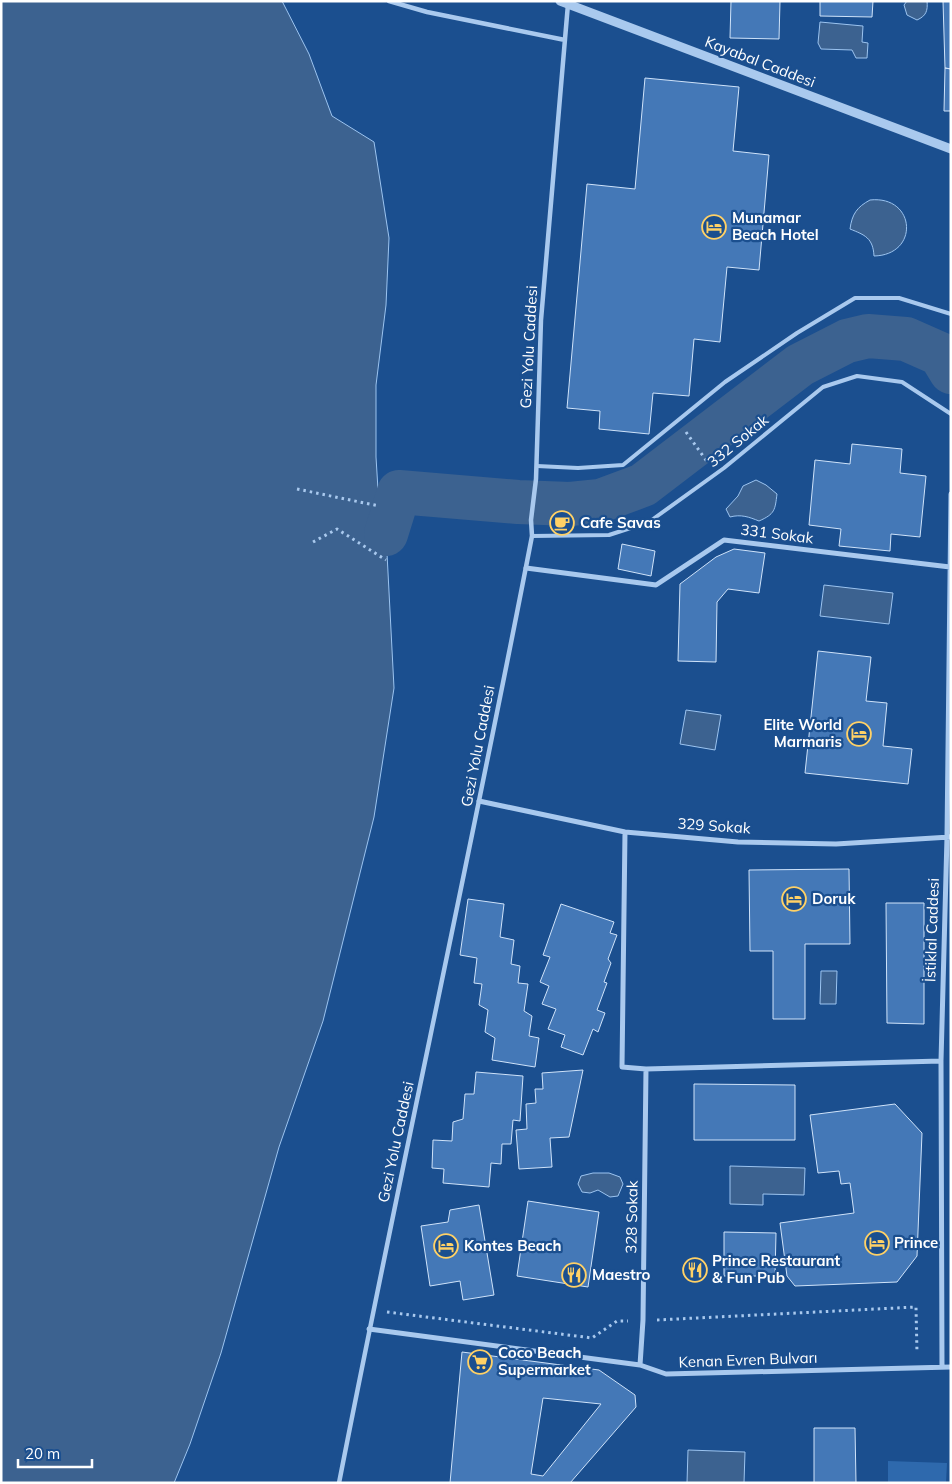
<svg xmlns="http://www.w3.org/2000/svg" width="952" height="1484" font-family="Mulish,sans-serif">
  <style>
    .green { fill: #2e69ad }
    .water { fill: #3c6290; stroke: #9cc4f0 }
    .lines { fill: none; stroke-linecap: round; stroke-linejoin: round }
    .river { stroke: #3c6290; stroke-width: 44 }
    .building { fill: #4478b7; stroke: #cfe3fa; fill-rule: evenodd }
    .path { stroke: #a9c9ee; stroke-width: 3; stroke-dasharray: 2.5 4; stroke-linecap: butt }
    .service { stroke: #a9c9ee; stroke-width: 4 }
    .pedestrian { stroke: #a9c9ee; stroke-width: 4.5 }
    .minor { stroke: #a9c9ee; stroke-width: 5 }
    .tertiary { stroke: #a9c9ee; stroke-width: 9 }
    .labels { text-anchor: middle; stroke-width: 4.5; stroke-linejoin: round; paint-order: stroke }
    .street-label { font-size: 15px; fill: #fff; stroke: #1b4f8f }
    .poi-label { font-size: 15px; font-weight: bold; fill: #fff; stroke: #1b4f8f; text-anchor: start }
  </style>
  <rect width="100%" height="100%" fill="#1b4f8f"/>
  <path class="green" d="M888 1461 947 1463 946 1483H888Z"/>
  <path class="water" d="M1 1H282L309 54 332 116 374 142 389 238 386 305 376 385V457L379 506 386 534 394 688 374 817 323 1021 279 1147 221 1353 190 1444 174 1483H1Z
    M907 1H927C928 11 926 16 917 20L907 15 904 5Z
    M820 22 863 26 862 42 868 43 867 58H856L852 50 821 49 818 43Z
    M870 200C916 195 920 255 874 256 873 238 865 235 850 229 852 214 857 207 870 200Z
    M756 480 766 485 777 494C775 510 775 514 759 521 749 517 741 514 730 517L726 509 738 496 743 486Z
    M824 585 893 593 889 624 820 616Z
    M686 710 721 715 715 750 680 744Z
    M821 971H837L836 1004H820Z
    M730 1166 805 1168 804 1195 763 1194V1205L730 1204Z
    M593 1173H609L620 1177 623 1184 618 1196 610 1197 598 1190 590 1193 582 1192 578 1184 581 1176Z
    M688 1450 745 1452 744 1483H687Z"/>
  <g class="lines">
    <path class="river" d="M386 534 399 492 518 502 570 504 600 501 643 485 800 365 847 341 868 336 906 339 940 354 951 372"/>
  </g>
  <path class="building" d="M731 1H780L779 39 730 38Z
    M820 1H873L872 17 820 16Z
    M943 1H951V69L945 68Z
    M945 68 951 69V111H944Z
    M645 78 739 87 733 151 769 155 759 270 727 267 720 342 694 339 689 396 653 393 649 434 599 429 600 411 567 408 587 184 635 189Z
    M852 444 902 449 900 473 926 476 920 537 891 534 890 551 839 546 841 529 809 525 815 460 850 464Z
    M622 544 655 551 651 576 618 569Z
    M734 549 765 553 759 593 728 589 717 602 716 662 678 661 680 584 716 557Z
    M818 651 871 657 866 701 887 703 883 746 912 749 908 784 805 773Z
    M849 869 850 944H805V1019H773V951H750L749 870Z
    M468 899 504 904 500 937 514 940 511 964 520 966 518 983 528 984 524 1011 532 1016 529 1036 539 1038 535 1067 492 1060 495 1038 485 1032 488 1010 479 1005 482 984 474 983 477 958 460 955Z
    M886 903H924V1024L887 1023Z
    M561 904 614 922 610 933 617 935 608 959 611 963 604 982 607 983 597 1010 605 1013 598 1032 593 1029 583 1055 561 1047 565 1035 548 1029 556 1009 542 1004 549 986 540 982 550 957 543 955Z
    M583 1070 569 1137 550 1138 552 1167 519 1169 516 1130 527 1129 526 1104 536 1103 535 1089H543L542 1073Z
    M476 1072 523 1076 520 1121 513 1120 511 1144H502L501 1164 491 1163 489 1187 443 1183 444 1169 432 1168 433 1140 452 1141 453 1122 463 1119 465 1094H474Z
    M694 1084 795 1085V1140H694Z
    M895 1104 922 1133 917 1256 897 1282 795 1286 787 1276 780 1223 854 1213 850 1183 841 1184 839 1171 818 1173 810 1115Z
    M528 1201 599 1212 588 1287 517 1276Z
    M479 1205 494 1295 463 1300 460 1281 430 1286 421 1226 448 1222 450 1210Z
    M724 1232 776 1233 775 1276H724Z
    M462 1352 599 1370 635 1395 636 1407 570 1483H450ZM543 1398 601 1404 543 1476 531 1474Z
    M814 1428H855L856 1483H814Z"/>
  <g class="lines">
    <path class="path" d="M686 432 708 463
      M297 489 379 506
      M313 542 337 529 386 560
      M387 1312 592 1338 617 1321H628
      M657 1320 916 1307 917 1353"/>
    <path class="service" d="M537 466 578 468 623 465 725 382 797 333 855 298H899L951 314
      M532 536 609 535 649 522 724 468 823 387 857 376 902 382 951 414"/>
    <path class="pedestrian" d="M389 1 427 12 565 40
      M339 1483C401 1167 471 852 532 536L531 520 536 479 541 320 568 4"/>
    <path class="minor" d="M526 568 656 585 724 540 950 567
      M479 801 625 832 738 842 836 844 950 837
      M625 832 622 1067 646 1069 941 1061
      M369 1329 640 1365 666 1374 951 1367
      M640 1365 643 1320 646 1069
      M942 1367 941 1061 947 837 951 494"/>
    <path class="tertiary" d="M560 1 951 149"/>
  </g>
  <defs>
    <g id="hotel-ring" transform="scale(1.25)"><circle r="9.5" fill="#1b4f8f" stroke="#ffd166" stroke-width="1.5"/><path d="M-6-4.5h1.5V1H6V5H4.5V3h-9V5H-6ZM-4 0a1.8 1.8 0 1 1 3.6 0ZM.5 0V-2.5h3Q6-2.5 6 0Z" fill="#ffd166"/></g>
    <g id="cafe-ring" transform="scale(1.25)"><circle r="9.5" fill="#1b4f8f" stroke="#ffd166" stroke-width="1.5"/><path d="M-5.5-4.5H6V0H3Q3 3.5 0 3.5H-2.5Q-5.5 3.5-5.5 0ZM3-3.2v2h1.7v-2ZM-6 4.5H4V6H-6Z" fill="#ffd166"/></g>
    <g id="restaurant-ring" transform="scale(1.25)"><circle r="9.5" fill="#1b4f8f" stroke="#ffd166" stroke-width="1.5"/><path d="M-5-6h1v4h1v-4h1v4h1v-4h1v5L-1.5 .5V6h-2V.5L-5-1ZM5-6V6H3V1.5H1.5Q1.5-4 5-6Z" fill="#ffd166"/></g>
    <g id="supermarket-ring" transform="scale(1.25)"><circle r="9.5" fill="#1b4f8f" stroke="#ffd166" stroke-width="1.5"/><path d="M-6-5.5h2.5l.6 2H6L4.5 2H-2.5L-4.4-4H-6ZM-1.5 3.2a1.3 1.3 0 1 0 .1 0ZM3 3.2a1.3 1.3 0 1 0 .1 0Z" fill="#ffd166"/></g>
  </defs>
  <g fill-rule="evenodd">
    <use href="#hotel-ring" x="714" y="227"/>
    <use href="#cafe-ring" x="562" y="523"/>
    <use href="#hotel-ring" x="859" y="734"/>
    <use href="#hotel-ring" x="794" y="899"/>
    <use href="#hotel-ring" x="877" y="1243"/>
    <use href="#hotel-ring" x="446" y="1246"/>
    <use href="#restaurant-ring" x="695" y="1270"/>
    <use href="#restaurant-ring" x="574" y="1275"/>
    <use href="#supermarket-ring" x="480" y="1362"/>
  </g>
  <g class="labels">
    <g class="street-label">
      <text transform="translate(760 62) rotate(21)" y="5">Kayabal Caddesi</text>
      <text transform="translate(529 347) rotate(-87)" y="5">Gezi Yolu Caddesi</text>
      <text transform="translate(738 441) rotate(-39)" y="5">332 Sokak</text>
      <text transform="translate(777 534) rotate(7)" y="5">331 Sokak</text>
      <text transform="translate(478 746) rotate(-79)" y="5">Gezi Yolu Caddesi</text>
      <text transform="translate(714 826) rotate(4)" y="5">329 Sokak</text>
      <text transform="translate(932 930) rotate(-88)" y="5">İstiklal Caddesi</text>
      <text transform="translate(396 1142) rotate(-78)" y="5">Gezi Yolu Caddesi</text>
      <text transform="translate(632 1217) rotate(-89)" y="5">328 Sokak</text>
      <text transform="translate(748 1360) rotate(-2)" y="5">Kenan Evren Bulvarı</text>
    </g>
    <g class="poi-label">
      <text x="732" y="223">Munamar<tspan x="732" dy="17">Beach Hotel</tspan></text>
      <text x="580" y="528">Cafe Savas</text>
      <text x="842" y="730" text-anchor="end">Elite World<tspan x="842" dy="17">Marmaris</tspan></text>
      <text x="812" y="904">Doruk</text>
      <text x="894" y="1248">Prince</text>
      <text x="464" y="1251">Kontes Beach</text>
      <text x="712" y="1266">Prince Restaurant<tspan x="712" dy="17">&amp; Fun Pub</tspan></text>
      <text x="592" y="1280">Maestro</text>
      <text x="498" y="1358">Coco Beach<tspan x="498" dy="17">Supermarket</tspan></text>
    </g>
  </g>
  <rect width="952" height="1484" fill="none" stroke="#ffffff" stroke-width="5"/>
  <path d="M18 1459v8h74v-8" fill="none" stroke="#ffffff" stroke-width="2.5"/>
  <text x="25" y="1459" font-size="15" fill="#ffffff" stroke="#1b4f8f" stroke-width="4" paint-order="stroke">20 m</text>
</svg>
